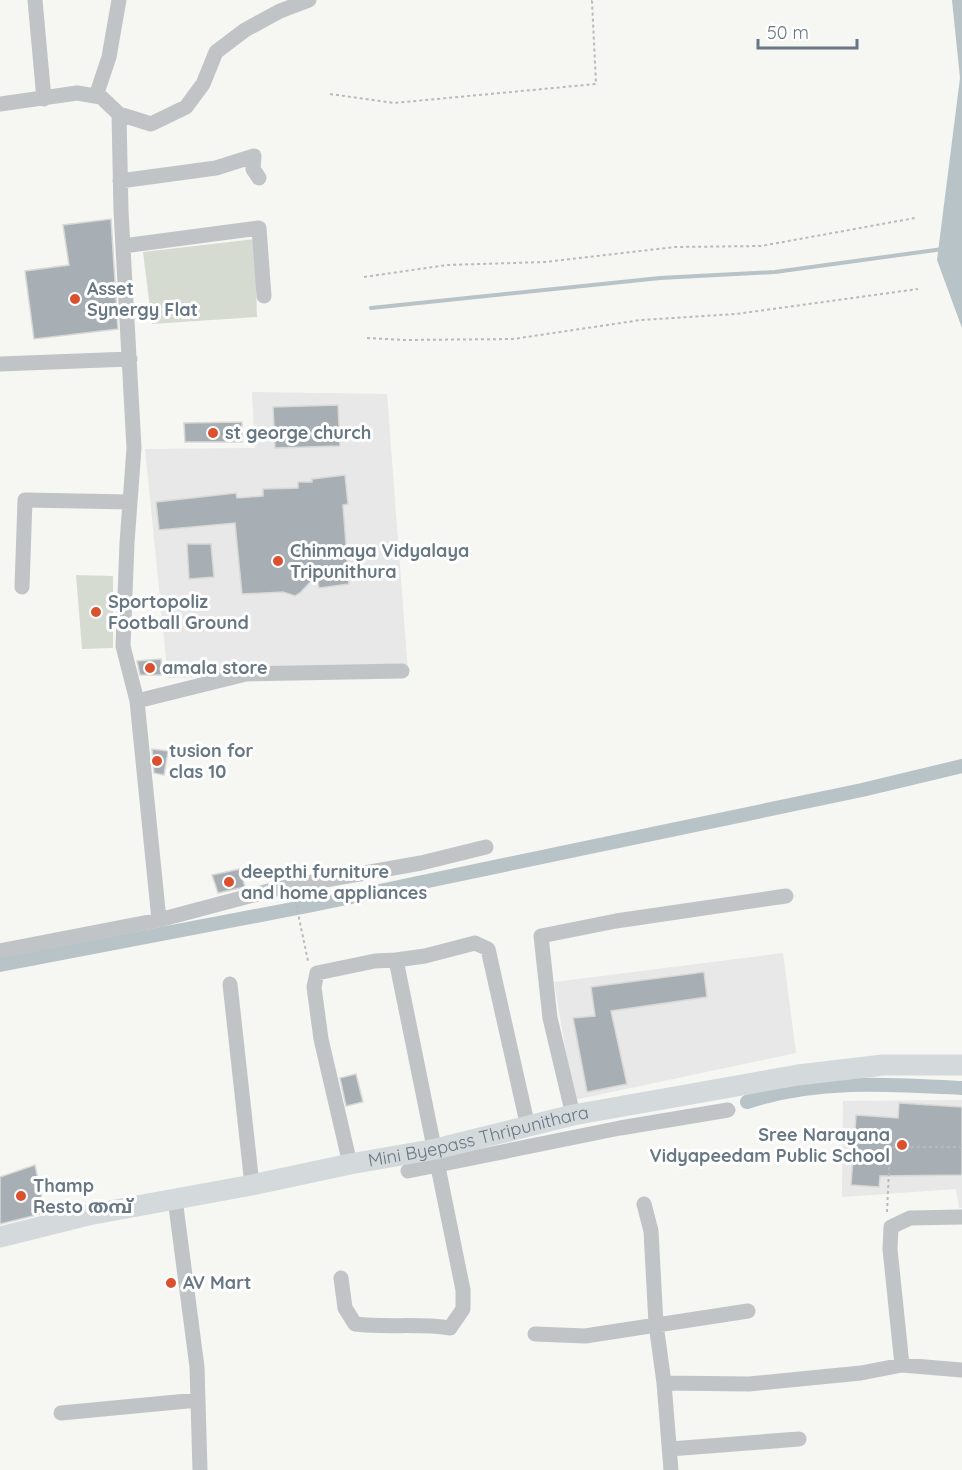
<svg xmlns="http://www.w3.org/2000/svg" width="962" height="1470" font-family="Quicksand,'Noto Sans Malayalam',sans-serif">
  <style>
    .built { fill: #e7e8e7 }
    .green { fill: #d6dbd2 }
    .water { fill: #b7c3c7 }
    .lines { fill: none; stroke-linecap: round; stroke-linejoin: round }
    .stream { stroke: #b7c3c7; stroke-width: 4 }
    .canal { stroke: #b7c3c7; stroke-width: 14 }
    .building { fill: #a7afb4; stroke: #d8d8d6; stroke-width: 1.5 }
    .path { stroke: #b8bbbd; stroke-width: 2; stroke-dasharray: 3 3; stroke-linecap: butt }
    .street { stroke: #c0c4c7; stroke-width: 15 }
    .secondary { stroke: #d4d9dc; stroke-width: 21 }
    .poi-dot { fill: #db502f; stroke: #fff; stroke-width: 2 }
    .labels { text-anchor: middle; stroke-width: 6; stroke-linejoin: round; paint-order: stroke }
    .poi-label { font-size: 18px; font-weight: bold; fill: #677783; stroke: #fff; text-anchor: start }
    .street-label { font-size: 18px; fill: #677783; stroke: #fff }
  </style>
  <rect width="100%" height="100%" fill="#f6f6f3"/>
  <path class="built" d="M252 392 387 394 408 672 168 678 145 449 255 448Z
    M783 953 796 1053 574 1100 554 982Z
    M962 1100V1208H959L956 1189 842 1197 843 1101Z"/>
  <path class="green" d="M255 239 257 317 152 324 143 252Z
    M76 575 113 576V648L82 649Z"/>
  <path class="water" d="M952 0H962V328L937 260 960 78Z"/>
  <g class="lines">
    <path class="stream" d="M371 308 660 278 775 272 943 249"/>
    <path class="canal" d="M0 965 313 905 862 790 962 766
      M747 1102C816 1079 890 1084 962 1088"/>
  </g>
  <path class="building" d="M111 219 118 329 34 339 25 271 69 265 63 225Z
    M338 405 340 446 275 448 273 407Z
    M242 422V442H185L184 423Z
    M345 475 348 504 343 505 349 584 319 588 316 576 300 593 295 596 283 592 242 594 235 523 159 530 156 502 236 493 237 498 263 496V489L298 488V482H312V479Z
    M187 544H211L214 577 189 579Z
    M161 659 162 675H140L137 661Z
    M152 749 168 751 164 775 154 773Z
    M240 869 245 887 218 893 212 875Z
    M704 972 707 997 611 1011 627 1084 587 1092 573 1018 595 1016 591 987Z
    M356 1074 363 1102 346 1106 340 1078Z
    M899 1103 962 1107V1175L880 1176 879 1187 851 1185 856 1115 898 1118Z
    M35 1165 45 1213 0 1224V1177Z"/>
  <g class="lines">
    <path class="path" d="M330 94 394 103 596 84 592 1 595 0
      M364 277 447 265 545 262 675 247 761 246 915 218
      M367 338 405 340 513 339 641 320 736 314 918 289
      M295 899 308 961
      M887 1212 890 1150 894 1147H962"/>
    <path class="street" d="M35 0 44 99
      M96 96 109 57 119 0
      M0 104 77 93 101 97 119 114 151 124 186 107 203 84 216 52 245 30 280 11 309 0
      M120 181 216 168 254 156 253 169 259 178
      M123 246 259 228 264 296
      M0 364 130 359
      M22 587 25 500 130 502
      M137 701 246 674 402 671
      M159 920 280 888 421 863 486 847
      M0 951 159 920 137 701 123 646 127 543 134 448 121 211 119 114
      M396 960 425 956 475 943 488 949 528 1127
      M230 984 252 1185
      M573 1115 550 1018 541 936 616 921 786 896
      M408 1171 620 1128 728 1110
      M175 1199 197 1367 200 1470
      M644 1204 651 1231 656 1324 664 1383 671 1470
      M341 1278 345 1308 355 1324C387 1328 418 1323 450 1328L463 1309V1290L396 960 375 961 317 973 314 987 321 1039 350 1164
      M535 1334 585 1336 748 1311
      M902 1365 890 1249 891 1227 910 1218 962 1217
      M664 1383 749 1384 861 1373 902 1365 962 1370
      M61 1413 198 1400
      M670 1449 799 1439"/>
    <path class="secondary" id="s1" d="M0 1237 88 1215 252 1185 350 1164 436 1149 573 1115 798 1075 883 1065H962"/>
  </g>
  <g class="poi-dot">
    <circle cx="75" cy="299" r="6"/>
    <circle cx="213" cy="433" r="6"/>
    <circle cx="278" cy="561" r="6"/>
    <circle cx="96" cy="612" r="6"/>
    <circle cx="150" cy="668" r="6"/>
    <circle cx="157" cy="761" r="6"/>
    <circle cx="229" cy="882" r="6"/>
    <circle cx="902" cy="1145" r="6"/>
    <circle cx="21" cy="1196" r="6"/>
    <circle cx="171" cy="1283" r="6"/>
  </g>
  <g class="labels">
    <g class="poi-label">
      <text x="87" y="295">Asset<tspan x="87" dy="21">Synergy Flat</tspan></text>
      <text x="225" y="439">st george church</text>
      <text x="290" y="557">Chinmaya Vidyalaya<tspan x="290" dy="21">Tripunithura</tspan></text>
      <text x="108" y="608">Sportopoliz<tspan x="108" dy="21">Football Ground</tspan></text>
      <text x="162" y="674">amala store</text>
      <text x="169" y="757">tusion for<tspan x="169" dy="21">clas 10</tspan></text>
      <text x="241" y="878">deepthi furniture<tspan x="241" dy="21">and home appliances</tspan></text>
      <text x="890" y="1141" text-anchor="end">Sree Narayana<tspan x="890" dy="21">Vidyapeedam Public School</tspan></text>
      <text x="33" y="1192">Thamp<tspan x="33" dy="21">Resto തമ്പ്</tspan></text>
      <text x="183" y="1289">AV Mart</text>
    </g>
    <g class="street-label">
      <text dy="6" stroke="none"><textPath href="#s1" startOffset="489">Mini Byepass Thripunithara</textPath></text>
    </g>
  </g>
  <path d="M758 39v9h99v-9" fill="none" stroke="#677783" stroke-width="3"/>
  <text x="767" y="39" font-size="18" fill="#677783" stroke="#ffffff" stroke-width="4.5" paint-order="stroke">50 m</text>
</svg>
